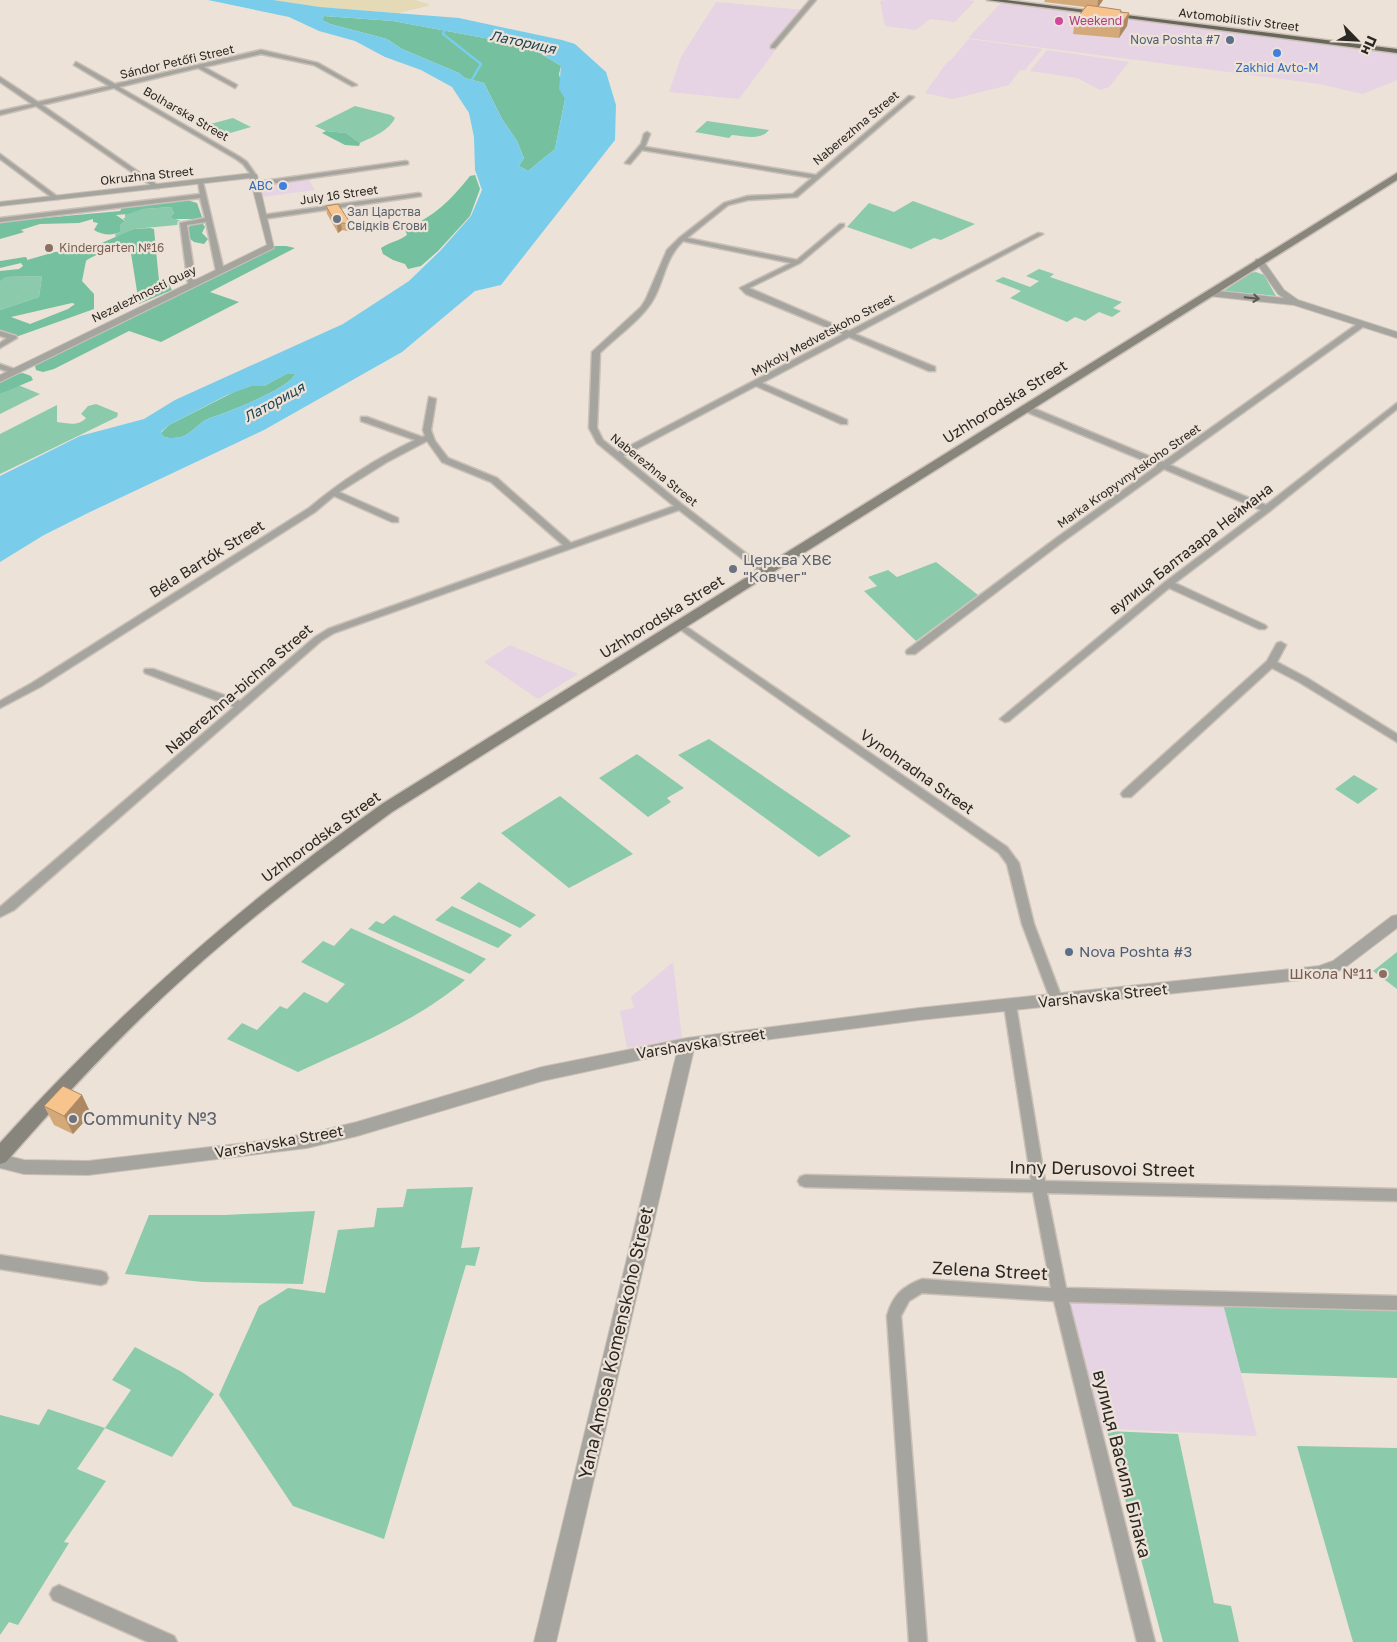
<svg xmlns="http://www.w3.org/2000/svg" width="1397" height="1642" font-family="'Golos Text',sans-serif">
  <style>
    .commercial { fill: #e6d3e3 }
    .green { fill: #8ccaac }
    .forest { fill: #75c09e; fill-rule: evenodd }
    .sand { fill: #e4dab5 }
    .water { fill: #79cdea; fill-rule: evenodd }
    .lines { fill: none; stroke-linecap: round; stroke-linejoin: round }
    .stream { stroke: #79cdea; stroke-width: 2.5 }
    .minor-casing { stroke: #cac0b7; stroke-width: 3 }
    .tertiary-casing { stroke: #cac0b7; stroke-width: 2 }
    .secondary-casing { stroke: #cac0b7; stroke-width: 3 }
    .trunk-casing { stroke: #cac0b7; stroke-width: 3 }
    .minor { fill: #a5a49e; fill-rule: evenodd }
    .tertiary { fill: #a5a49e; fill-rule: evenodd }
    .secondary { fill: #87857c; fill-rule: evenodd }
    .trunk { fill: #68655a; fill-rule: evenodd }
    .wall { fill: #d4a97a }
    .shaded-wall { fill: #ad8963 }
    .building { fill: #f7c48e; stroke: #ad8963 }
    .oneway { stroke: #5c5954 }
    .hotel-dot { fill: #d1479c; stroke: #ede2d7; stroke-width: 2 }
    .service-dot { fill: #5c6f8a; stroke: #ede2d7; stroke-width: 2 }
    .shop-dot { fill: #3f7fe0; stroke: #ede2d7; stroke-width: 2 }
    .worship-dot { fill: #6b7280; stroke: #ede2d7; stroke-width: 2 }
    .education-dot { fill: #8d6e63; stroke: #ede2d7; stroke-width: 2 }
    .labels { text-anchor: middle; stroke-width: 4.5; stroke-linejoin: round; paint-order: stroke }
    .far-street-label { font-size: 12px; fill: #2b2723; stroke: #ede2d7 }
    .far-hotel-label { font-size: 12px; fill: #b23c85; stroke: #ede2d7; text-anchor: start }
    .far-service-label { font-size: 12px; fill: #4e5e75; stroke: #ede2d7; text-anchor: end }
    .far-shop-label { font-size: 12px; fill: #366cbe; stroke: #ede2d7 }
    .far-worship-label { font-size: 12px; fill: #5b616d; stroke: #ede2d7; text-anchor: start }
    .far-education-label { font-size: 12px; fill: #785e54; stroke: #ede2d7; text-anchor: start }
    .far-water-label { font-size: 14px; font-style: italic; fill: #204653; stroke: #ede2d7 }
    .street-label { font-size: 15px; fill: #2b2723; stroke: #ede2d7 }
    .worship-label { font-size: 15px; fill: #5b616d; stroke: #ede2d7; text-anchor: start }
    .service-label { font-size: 15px; fill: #4e5e75; stroke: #ede2d7; text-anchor: start }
    .education-label { font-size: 15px; fill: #785e54; stroke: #ede2d7; text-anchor: end }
    .near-worship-label { font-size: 18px; fill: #5b616d; stroke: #ede2d7; text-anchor: start }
    .near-street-label { font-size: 18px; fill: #2b2723; stroke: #ede2d7 }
  </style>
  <rect width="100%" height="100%" fill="#ede2d7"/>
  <path class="commercial" d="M884 0H968L975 1 955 22 930 19 916 30 885 26 880 1Z
    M716 2 805 10 773 47 777 48 739 99 669 92 681 57Z
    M1002 2 1397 54V80L1363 94 1319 84 968 38Z
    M969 39 1042 49 1025 70H1020L1009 85 953 99 925 93 948 61H950Z
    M1047 50 1129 62 1109 87 1100 90 1077 78 1030 71Z
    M308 178 315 190 262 197 260 184Z
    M510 645 578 674 538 699 484 662Z
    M673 962 682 1038 627 1048 620 1011 634 1008 631 997Z
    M1060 1295 1222 1300 1257 1436 1093 1428Z"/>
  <path class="green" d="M355 106 391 115 395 118C389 131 372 137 360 143L346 133 326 131 315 126Z
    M233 118 251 127 220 136 203 126Z
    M707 121 769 130C760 141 746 136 732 135L729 138 695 132Z
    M913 201 975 224 941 240 934 238 911 249 847 227 869 203 894 212Z
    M171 207 174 213 170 217 181 221H178L177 225 134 229 116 238 115 234 120 232V225L125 221 123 218H125V214L143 209Z
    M1039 269 1054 274 1050 277 1122 302 1113 308 1121 311 1112 317 1099 312 1085 321 1075 317 1067 322 1010 298 1021 291 995 281 1003 277 1030 287 1039 281 1026 276Z
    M1256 272 1264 275 1276 296 1224 291 1249 273Z
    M42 276 39 297 0 310V277Z
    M18 385 40 394 0 414V394Z
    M96 404 118 413 117 417 0 474V434L57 405V422C67 423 78 427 86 418L81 414 88 406Z
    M936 562 978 595 916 641 864 591 877 586 868 577 888 570 897 577Z
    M709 739 851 836 819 857 678 755Z
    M637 754 684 788 667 798 671 802 648 817 599 778Z
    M1354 775 1378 789 1358 804 1335 789Z
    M560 796 633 854 569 888 501 833Z
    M479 882 536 915 520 928 460 898Z
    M452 906 512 935 498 948 435 920Z
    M394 915 486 959 470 974 368 929 376 921 383 924Z
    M351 928 465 980C416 1022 356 1045 298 1072L227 1039 242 1023 257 1030 280 1006 287 1009 304 992 327 1003 345 984 301 962 323 941 334 946Z
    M1397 952V989L1373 971Z
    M473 1187 461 1248 480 1247 475 1266 466 1265 384 1539 293 1506 219 1395 259 1306 288 1288 325 1293 338 1230 374 1227 377 1208 403 1207 407 1189Z
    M315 1211 303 1284 203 1282 125 1274 149 1215H224Z
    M1222 1300 1397 1303V1378L1241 1373Z
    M135 1347 182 1372 214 1394 172 1457 105 1428 77 1469 106 1481 64 1542 69 1543 18 1625 9 1622 0 1635V1415L39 1425 48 1409 105 1428 131 1390 112 1380Z
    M1107 1431 1178 1434 1214 1603 1231 1606 1239 1642H1163Z
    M1297 1446 1397 1448V1642H1353Z"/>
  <path class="forest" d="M324 16 393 21 522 45 538 52 561 66 559 74 565 99 555 149 528 171 519 166 524 158 517 141 502 119 484 83 465 78 459 73 402 49 387 39 330 24 322 20Z
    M326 131 346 133 360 143 359 146 345 145 322 133Z
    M475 175 480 189 470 216 438 251 421 266 408 269 405 264 393 260 383 254 381 248C390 242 399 241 407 235L405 229C436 215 449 202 470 176Z
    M187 200 197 203 202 217 200 219H174L170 217 174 213 171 207 143 209 128 214 116 215 125 221 120 225V232C112 236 102 235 94 230L98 223 93 222V219L79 223 40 224 21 230 24 232 21 233 0 239V222L120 211 122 208Z
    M192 224H203L205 227 202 233 208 239 204 244 194 242 189 238V227Z
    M150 228 154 229 159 281 169 284 172 290 139 304 130 247C121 246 92 255 86 261L82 281 94 294V309L13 338 0 333V310L39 297 42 276 5 277 0 281V271L19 269 23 266 21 263 0 268V261L25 257 27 258V260L55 252 83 251 134 229ZM72 303 75 304 68 309 30 324 11 317Z
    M271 246H286L295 248 210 292 239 302 161 342 129 331 54 369 43 372 36 370 35 366 41 359Z
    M23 373 31 376 33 380 0 394V379L10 374Z
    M286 374H295C289 389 227 412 210 418 199 422 193 433 181 437 175 438 168 439 163 436L161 433 169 425 236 391 251 386H264Z"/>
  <path class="sand" d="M273 0H415L429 4 428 6 398 13 320 7Z"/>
  <path class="water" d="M208 0H273L320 7 459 18 562 40 575 44 606 72 616 105 615 140 501 285 475 291 402 352 264 430 90 512 44 535 0 562V476L80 436 144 419 175 400 343 324 409 281 440 251 471 216 482 190 475 170 474 137 469 113 452 87 421 70 385 57 355 41 319 31 289 17ZM324 16 393 21 522 45 538 52 561 66 559 89 565 99 555 149 528 171 519 166 524 158 517 141 502 119 484 83 465 78 459 73 402 49 387 39 330 24 323 20ZM286 374H295C289 389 227 412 210 418 199 422 193 433 181 437 175 438 168 439 163 436L161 432 169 425 227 395 251 386H264Z"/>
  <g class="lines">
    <path class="stream" d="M446 26 443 34 481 64 470 83"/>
    <g class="minor-casing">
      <path id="minor" d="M810 0H816L775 48H771V46Z
        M261 50 318 63 357 85 352 86 314 65 261 54 204 67 237 85 235 88 198 68 119 87 240 157 247 162 256 175 253 177 243 164 236 159 114 88 42 105 159 186V188H155L36 106 0 115V111L32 104 0 82V77L38 102 109 86 74 65 76 62 115 84Z
        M909 96 914 97 797 197 748 200 728 205 687 238 797 260 840 224H844V226L800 263 749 288 849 331 1038 233 1043 234 855 334 935 367V371H929L849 337 762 383 847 420V424H841L756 386 623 456 683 505 768 570V574H762L679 510 334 633 321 641 14 910 0 917V907L234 707 145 673 144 671 145 669H153L240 701 315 637 328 629 563 545 491 482 442 462 427 441 387 462 339 492 398 518V522H392L334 496 315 512 40 687 0 708V701L32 683 309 508C341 481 377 458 415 440L361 421V417H367L422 437 425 436 423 430 429 397 436 399 431 430 435 441 448 458 497 478 571 543 674 506 597 443 589 428 592 352 641 307 646 299 667 250 679 238 724 203 748 196 793 194 812 178 642 150 630 164 625 163 641 144 644 134 647 132 650 134 645 147 816 175ZM683 241 791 263 740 288 746 294 843 334 618 452 603 440 597 428 600 353C616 337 642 319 653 300 665 279 664 260 683 241Z
        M0 154 58 197V199H54L0 159Z
        M406 161 408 162V164L256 186 253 184 256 182Z
        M198 181 203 182 224 271 220 273 216 271 206 222 187 225 196 284 192 286 188 284 180 223 205 218 200 198 0 222V218L200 194Z
        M419 193 421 194V196L263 219 260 217 263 215Z
        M1360 322 1367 324 1170 465 1266 505 1397 403V409L1270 511 1175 583 1265 625 1267 627 1265 629H1259L1169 588 1009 721 1005 722 1000 719 1165 582 1261 510 1164 469 1061 543 915 654H907L906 652 907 650 1055 539 1157 466 1022 410V406H1028L1163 462Z
        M0 331 16 336 17 338 0 348V343L7 338 0 336Z
        M0 364 17 370 18 372 14 374 0 369Z
        M681 623 1007 847 1019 863 1034 924 1063 1001 1061 1004 1057 1006 1053 1004 1051 1001 1022 924 1007 864 999 853 678 628 676 626Z
        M1281 642 1286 645 1277 662 1307 678 1397 734V742L1299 682 1272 668 1131 797H1123L1121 794 1123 791 1267 661 1277 643Z
        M1010 1000 1014 1002 1016 1005 1045 1181 1397 1189V1201L1047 1193 1066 1288 1397 1296V1310L1069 1302 1155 1642H1137L1054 1301 922 1293 909 1301 901 1316 927 1642H909L887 1316C893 1295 902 1287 922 1279L1051 1288 1033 1192 805 1187 800 1185 798 1181 800 1177 805 1175 1031 1180 1004 1005 1006 1002Z
        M0 1255 101 1271 106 1273 108 1278 106 1283 101 1285 0 1269Z
        M59 1585 174 1636 177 1642H148L53 1600 50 1594 53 1588Z"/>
    </g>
    <g class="tertiary-casing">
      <path id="tertiary" d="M253 173 257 175 274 248 0 382V375L267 245 250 178 0 206V202Z
        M1256 259H1262L1284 290 1298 300 1397 332V338L1294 305 1209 296 1205 293 1209 290 1284 298 1278 294 1255 261Z
        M1397 915V928L1343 969 1320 978 919 1020 694 1049 556 1642H534L677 1052 542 1081 357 1136 307 1148 88 1175 24 1174 0 1168V1154L24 1160 88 1161 246 1143 307 1134 357 1122 542 1067 687 1038 919 1008 1319 966 1333 961 1392 916Z"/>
    </g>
    <g class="secondary-casing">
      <path id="secondary" d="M1397 173V180L392 812C322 863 253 915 188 974 123 1032 64 1096 6 1162L0 1164V1143C116 1014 240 905 382 804Z"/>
    </g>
    <g class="trunk-casing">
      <path id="trunk" d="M987 0H1006L1397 49V53Z"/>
    </g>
    <use href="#minor" class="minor"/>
    <use href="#tertiary" class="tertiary"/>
    <use href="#secondary" class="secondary"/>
    <use href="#trunk" class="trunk"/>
  </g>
  <path class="wall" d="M1045 0H1103L1098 7 1129 13 1127 26 1119 38 1073 34 1075 21 1085 7 1044 2Z
    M326 206 351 224 352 232 342 230 338 233 327 214Z
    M82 1095 91 1114 73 1134 54 1125 44 1106Z"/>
  <path class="shaded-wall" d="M1098 0H1103L1097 9Z
    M1129 13 1127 26 1119 38 1121 25Z
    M341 223 342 230 338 233 337 225Z
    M82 1095 91 1114 73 1134 64 1116Z"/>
  <path class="building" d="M1087 5 1121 10 1120 12 1129 13 1121 25 1075 21Z
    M338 204 351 224 341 223 337 225 326 206Z
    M63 1086 82 1095 64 1116 44 1106Z"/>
  <defs><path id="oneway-shaft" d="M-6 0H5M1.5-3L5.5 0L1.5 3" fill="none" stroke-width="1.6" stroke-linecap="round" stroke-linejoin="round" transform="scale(1.25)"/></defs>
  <use class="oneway" href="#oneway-shaft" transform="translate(1252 298) rotate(6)"/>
  <circle class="hotel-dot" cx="1059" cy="21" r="5"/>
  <g class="service-dot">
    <circle cx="1230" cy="40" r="5"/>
    <circle cx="1069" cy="952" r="5"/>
  </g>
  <g class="shop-dot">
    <circle cx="1277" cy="53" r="5"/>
    <circle cx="283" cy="186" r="5"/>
  </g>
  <g class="worship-dot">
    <circle cx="337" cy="219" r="5"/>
    <circle cx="733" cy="569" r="5"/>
    <circle cx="73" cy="1119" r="5"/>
  </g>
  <g class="education-dot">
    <circle cx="49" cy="248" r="5"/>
    <circle cx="1383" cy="974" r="5"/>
  </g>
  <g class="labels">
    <g class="far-street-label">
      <text transform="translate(1239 20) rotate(7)" y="4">Avtomobilistiv Street</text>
      <text transform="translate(177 62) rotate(-13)" y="4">Sándor Petőfi Street</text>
      <text transform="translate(186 114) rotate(30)" y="4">Bolharska Street</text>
      <text transform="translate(856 128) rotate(-40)" y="4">Naberezhna Street</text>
      <text transform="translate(147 176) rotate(-6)" y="4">Okruzhna Street</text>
      <text transform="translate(339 195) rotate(-8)" y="4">July 16 Street</text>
      <text transform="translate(144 294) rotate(-26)" y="4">Nezalezhnosti Quay</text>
      <text transform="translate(823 335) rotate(-28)" y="4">Mykoly Medvetskoho Street</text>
      <text transform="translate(654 470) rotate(39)" y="4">Naberezhna Street</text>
      <text transform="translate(1129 476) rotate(-35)" y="4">Marka Kropyvnytskoho Street</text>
    </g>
    <g class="far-hotel-label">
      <text x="1069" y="25">Weekend</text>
    </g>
    <g class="far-service-label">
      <text x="1220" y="44">Nova Poshta #7</text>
    </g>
    <g class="far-shop-label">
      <text x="1277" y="72">Zakhid Avto-M</text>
      <text x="273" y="190" text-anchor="end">ABC</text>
    </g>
    <g class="far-worship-label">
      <text x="347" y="216">Зал Царства<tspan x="347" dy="14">Свідків Єгови</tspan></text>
    </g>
    <g class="far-education-label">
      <text x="59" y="252">Kindergarten №16</text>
    </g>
    <g class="far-water-label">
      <text transform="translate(523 42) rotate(12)" y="5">Латориця</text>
      <text transform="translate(274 402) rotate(-29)" y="5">Латориця</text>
    </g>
    <g class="street-label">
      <text transform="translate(1005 402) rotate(-32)" y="5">Uzhhorodska Street</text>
      <text transform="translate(1191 549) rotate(-38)" y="5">вулиця Балтазара Неймана</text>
      <text transform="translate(207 559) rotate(-32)" y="5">Béla Bartók Street</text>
      <text transform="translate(662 617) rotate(-32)" y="5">Uzhhorodska Street</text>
      <text transform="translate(239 689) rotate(-41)" y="5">Naberezhna-bichna Street</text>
      <text transform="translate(917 772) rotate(35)" y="5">Vynohradna Street</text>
      <text transform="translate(321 837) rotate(-36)" y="5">Uzhhorodska Street</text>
      <text transform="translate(1103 996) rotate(-6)" y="5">Varshavska Street</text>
      <text transform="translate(701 1044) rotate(-9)" y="5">Varshavska Street</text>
      <text transform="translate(279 1142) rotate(-10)" y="5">Varshavska Street</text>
    </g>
    <g class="worship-label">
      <text x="743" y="565">Церква ХВЄ<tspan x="743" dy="17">"Ковчег"</tspan></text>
    </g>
    <g class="service-label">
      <text x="1079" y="957">Nova Poshta #3</text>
    </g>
    <g class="education-label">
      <text x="1373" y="979">Школа №11</text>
    </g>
    <g class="near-worship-label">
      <text x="83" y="1125">Community №3</text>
    </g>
    <g class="near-street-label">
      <text transform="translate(1102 1169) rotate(1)" y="6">Inny Derusovoi Street</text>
      <text transform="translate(990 1271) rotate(3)" y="6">Zelena Street</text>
      <text transform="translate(616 1343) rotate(-77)" y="6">Yana Amosa Komenskoho Street</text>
      <text transform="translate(1122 1464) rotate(76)" y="6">вулиця Василя Білака</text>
    </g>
  </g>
  <g transform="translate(1357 40) rotate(114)" stroke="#ede2d7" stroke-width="4" paint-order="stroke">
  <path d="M0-4L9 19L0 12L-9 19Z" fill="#2b2723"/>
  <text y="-8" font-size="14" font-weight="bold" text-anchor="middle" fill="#2b2723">Пн</text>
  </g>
</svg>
